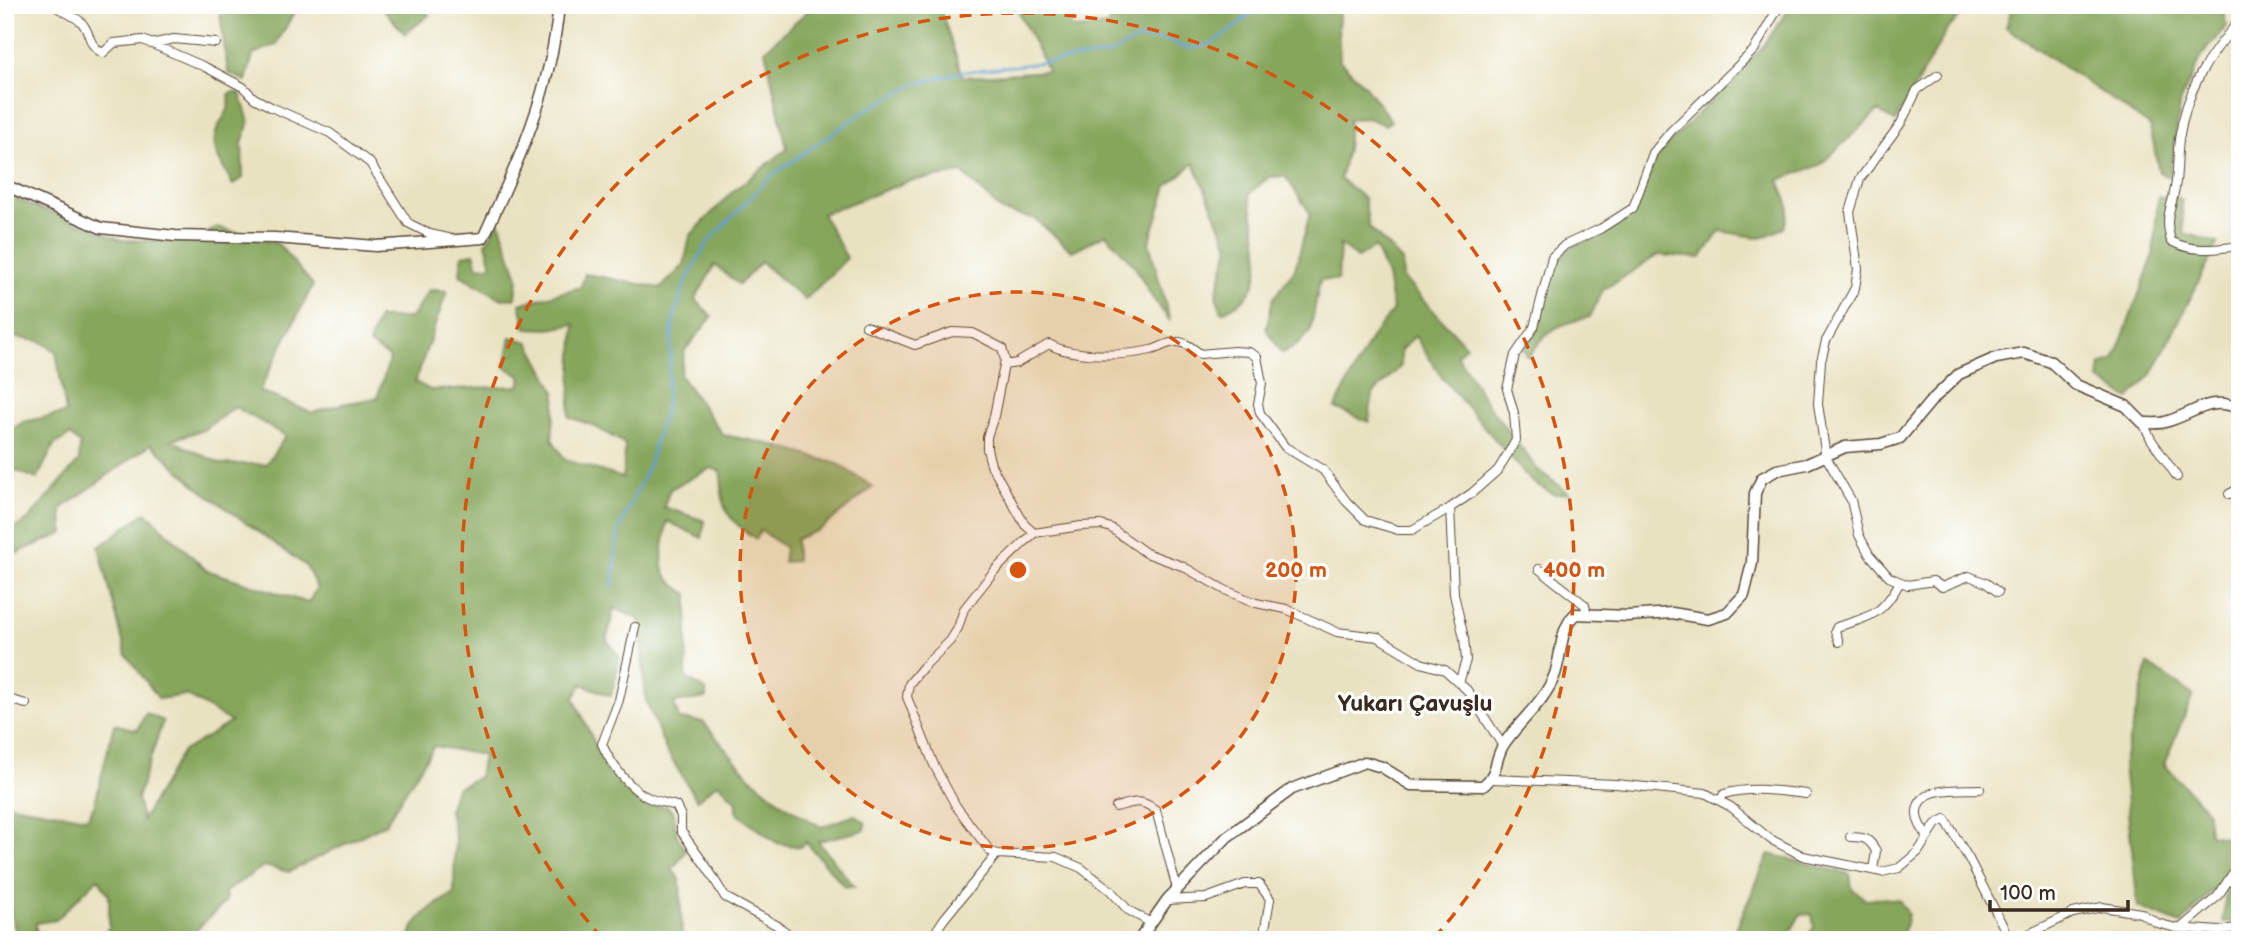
<svg xmlns="http://www.w3.org/2000/svg" width="2245" height="945" font-family="'Balsamiq Sans',sans-serif">
  <style>
    .forest { fill: #86a65b; stroke: #60683c; stroke-width: 2; fill-rule: evenodd }
    .lines { fill: none; stroke-linecap: round; stroke-linejoin: round }
    .stream { stroke: #61a0d3; stroke-width: 2.5 }
    .minor-casing { stroke: #554636; stroke-width: 10 }
    .tertiary-casing { stroke: #554636; stroke-width: 13 }
    .minor { stroke: #fff; stroke-width: 8 }
    .tertiary { stroke: #fff; stroke-width: 10 }
    .ring { fill: none; stroke: #d7540e; stroke-width: 3.5; stroke-dasharray: 12 9 }
    .labels { text-anchor: middle; stroke-width: 6; stroke-linejoin: round; paint-order: stroke }
    .quarter-label { font-size: 23px; font-weight: bold; fill: #3b2a1e; stroke: #fff }
    .centre { fill: #d7540e; stroke: #fff; stroke-width: 3.5 }
    .ring-label { font-size: 21px; text-anchor: middle; font-weight: bold; fill: #d7540e; stroke: #fff; stroke-width: 6; stroke-linejoin: round; paint-order: stroke }
  </style>
  <rect width="100%" height="100%" fill="#fff"/>
  <filter id="ink" filterUnits="userSpaceOnUse"><feTurbulence type="fractalNoise" baseFrequency=".0143" numOctaves="2"/><feDisplacementMap in="SourceGraphic" scale="14" xChannelSelector="R" yChannelSelector="G"/><feConvolveMatrix kernelMatrix="1 2 1 2 8 2 1 2 1" color-interpolation-filters="sRGB"/></filter>
  <filter id="wash" filterUnits="userSpaceOnUse"><feTurbulence type="fractalNoise" baseFrequency=".00686" numOctaves="4" result="noise"/><feDisplacementMap in="SourceGraphic" scale="28" xChannelSelector="R" yChannelSelector="G"/><feGaussianBlur stdDeviation="1.57" result="paint"/><feColorMatrix in="noise" values="0 0 0 0 0 0 0 0 0 0 0 0 0 0 0 0 0 1.4 0 .05"/><feComposite in="paint" operator="in"/></filter>
  <g filter="url(#wash)">
    <rect width="100%" height="100%" fill="#e9e2c1"/>
    <path class="forest" d="M219 5H298L276 45 253 54 246 81 228 73Z
      M380 5H426L429 15 405 34Z
      M814 5H939L963 77 1048 71 1015 5H1060L1073 29 1109 26 1107 5H1340L1338 28 1340 61 1364 85 1391 121 1385 125 1368 118 1349 119 1347 149 1340 179 1364 198 1369 227 1402 261 1403 278 1466 346 1457 355 1486 402 1538 470 1569 493 1553 494 1531 481 1443 379 1415 336 1401 350V366L1372 395 1369 422 1335 408 1370 340 1393 310 1387 276 1375 247 1357 258 1340 245 1338 280H1320L1310 332 1294 347 1282 353 1266 329 1273 299 1295 269 1310 213 1285 176 1269 177 1249 194C1254 226 1269 271 1246 297 1240 304 1229 308 1222 312L1216 296 1229 246 1194 163 1167 186 1149 243 1170 321 1152 297 1134 265 1106 234 1072 251 1035 219 1002 211 963 173 909 181 822 214 847 258 805 300 761 262 739 285 715 265 695 299 712 317 685 350 680 375 723 435 765 443 838 464 873 487 821 529 796 539V561L783 562 785 548 761 530 756 539C744 531 728 519 724 505 721 495 723 482 720 471L711 468 670 489 664 507 705 521 702 538 667 521C663 556 652 574 688 594L686 678 706 690V698L674 703 679 719 703 722 747 774 783 804 821 827 855 815 865 822V830L818 841 854 887 844 886 806 842 800 847 777 843 737 813V802L718 783 697 800 666 750 646 700 639 619 614 608 607 640 620 658 611 696 582 684 574 698 597 749 632 795 648 804 668 807 674 814 677 836 686 851 672 870 680 879 682 940H408C416 916 433 905 454 894L455 836 449 811 456 788 479 777 483 755 434 746 385 824 289 872 264 866 225 892 226 901 186 940H102L109 927V895L98 878 56 920 36 923 37 940H18L10 909 5 910V804L88 818 95 803 114 724 137 730 146 713 163 721 137 798 142 820 182 752 231 722 186 695 159 699 126 654 99 547 146 512 206 570 308 603 317 588 306 566 201 490 151 444 61 509 64 533 5 558V533L27 521 79 461 80 444 70 435 54 445 37 479 5 466V434L23 422 66 413 56 351 40 341 5 336V193L23 202 122 240 195 242 217 227 278 244 313 285 259 391 312 413 342 404 377 398 390 358 369 344 378 318H411L429 290 447 291 415 382 430 390 519 386 522 377 505 367 511 337 529 342 556 393 552 439 565 460 623 478 625 444 592 425 569 417 575 324 549 329 526 328 520 304 581 287 585 274 661 288 684 265 690 236 732 192 787 149 765 50ZM235 407 286 436 266 464H221L171 440 203 430Z
      M1792 5H1994L1961 15 1947 30 1895 122 1878 111 1820 165 1779 180 1789 206 1784 228 1761 238 1720 231 1701 258 1658 255 1603 290 1590 317C1556 325 1549 328 1528 357L1524 350 1538 328 1555 264 1571 247 1611 228 1637 210 1654 163 1663 150 1761 49Z
      M1997 5H2230L2222 10 2227 26 2201 57 2181 99 2169 178 2159 172 2150 126 2006 27 2011 11Z
      M233 92 240 93 249 122 242 143 243 178 233 185C226 171 212 153 215 137 217 120 233 114 229 94Z
      M2158 196 2181 199 2184 233 2218 243 2152 374 2129 399 2099 379 2101 365 2114 360 2153 257Z
      M499 221 518 277 516 298 502 299 460 275 462 255 474 253 478 267 492 265 486 243Z
      M2148 664 2193 695 2164 764 2207 811 2209 834 2240 840V921L2223 922 2227 875 2181 924 2138 907 2123 765Z
      M1769 854 1850 874 1852 889 1867 900 1882 898 1899 900 1908 914 1902 940H1805L1814 927 1812 914 1800 915 1786 940H1731Z"/>
    <g class="lines">
      <path class="stream" d="M613 588 618 531 648 467 666 406 673 322 684 285 707 243 771 176 866 110 918 83 962 72 1107 55 1139 39 1166 40 1189 49 1213 43 1238 25 1259 5"/>
    </g>
  </g>
  <g filter="url(#ink)">
    <g class="lines">
      <g class="minor-casing">
        <path id="minor" d="M54 5C62 11 72 15 80 21 91 30 87 46 103 53L114 43 143 40 205 67 243 87 254 98 271 107 330 133 370 163 408 223 430 234 448 238
          M2240 20C2207 57 2187 89 2179 139 2177 155 2178 172 2175 188 2171 211 2164 216 2171 241 2193 253 2216 249 2240 246
          M151 44 174 39 216 43
          M1938 75 1917 90 1901 123 1860 179 1850 212 1858 269 1855 288 1826 341 1821 361 1818 404 1826 457 1851 500 1859 535 1869 554 1889 577 1908 585 1933 581 1942 587 1969 576 1986 583 1998 592
          M866 326 915 345 952 332 973 333 1002 348 1005 360 994 416 987 437V449L991 465 1025 525 1034 533
          M1004 365 1017 363 1049 344C1072 358 1125 356 1151 350 1160 348 1167 342 1177 342 1186 342 1194 349 1200 354L1234 351 1249 352 1257 357 1262 383 1258 404 1260 413 1285 447 1323 470 1346 501 1365 520 1398 530H1412L1450 508 1472 493 1498 470 1516 440 1514 413 1507 389 1515 355 1534 327 1552 257 1565 245 1600 229 1633 208 1653 153 1671 131 1754 50 1780 5
          M2143 423 2151 439 2177 477
          M2229 494 2240 488
          M1450 508 1454 594 1464 638 1466 660 1459 683
          M1539 569 1585 605 1587 615
          M635 627 619 700 602 744C610 763 629 789 649 798 658 802 668 803 676 806L681 816V831L708 869 725 897 778 926 796 940
          M1839 642 1835 631 1837 627C1872 616 1882 615 1900 582
          M5 698 26 704
          M1493 779 1616 784 1705 793 1731 807 1770 839 1803 856 1882 872 1899 868 1918 852 1936 824 1945 819 1969 859 2010 940
          M1720 801 1724 794C1751 786 1779 791 1806 794
          M1116 807C1134 802 1140 798 1156 810L1177 889
          M1850 837C1864 837 1869 838 1876 851L1873 870
          M1928 837C1922 829 1916 821 1917 811 1920 785 1960 790 1980 789
          M1167 900 1206 898 1245 884H1259L1270 899 1263 940
          M1151 923 1128 910 1110 890 1081 868 1056 857 997 854 990 851 956 806 934 765 907 697 909 684 923 667 950 641 958 628 964 609 995 570 1034 533 1081 526 1101 525 1111 528 1146 553 1182 566 1225 590 1256 603 1286 609 1337 632 1378 637 1421 663 1445 670 1467 690 1503 746
          M2181 928 2218 896 2240 862
          M930 940 944 919 997 854
          M2016 940 2073 913 2102 907 2141 913 2157 923 2176 928 2220 931 2240 927"/>
      </g>
      <g class="tertiary-casing">
        <path id="tertiary" d="M5 185 101 228 175 236 275 238 376 246 483 238C519 161 551 91 559 5
          M1139 940 1167 900 1227 837 1292 789 1365 762 1382 767 1411 785 1483 786C1499 773 1494 759 1504 744 1520 720 1545 702 1555 674 1562 654 1559 631 1575 614L1628 616 1672 613 1708 619 1727 613 1744 595 1752 563 1755 493 1762 478 1777 470 1807 464 1845 447 1881 444 1900 438 1931 401 1959 374 1996 358 2024 353 2051 362 2076 385 2126 406 2143 423C2150 423 2159 424 2165 422 2193 415 2210 394 2240 409"/>
      </g>
      <use href="#minor" class="minor"/>
      <use href="#tertiary" class="tertiary"/>
    </g>
  </g>
  <circle cx="1018" cy="570" r="278" fill="#d7540e" fill-opacity=".12"/>
  <g class="ring">
    <circle cx="1018" cy="570" r="278"/>
    <path d="M602 938A556 556 0 1 1 1434 938"/>
  </g>
  <g class="labels">
    <g class="quarter-label">
      <text x="1415" y="711">Yukarı Çavuşlu</text>
    </g>
  </g>
  <circle cx="1018" cy="570" r="10" class="centre"/>
  <g class="ring-label">
    <text x="1296" y="577">200 m</text>
    <text x="1574" y="577">400 m</text>
  </g>
  <rect width="2245" height="945" fill="none" stroke="#fff" stroke-width="28"/>
  <path d="M1990 900v10h138v-10" fill="none" stroke="#3b2a1e" stroke-width="3.5"/>
  <text x="2000" y="900" font-size="21" fill="#3b2a1e" stroke="#ffffff" stroke-width="5" paint-order="stroke">100 m</text>
</svg>
